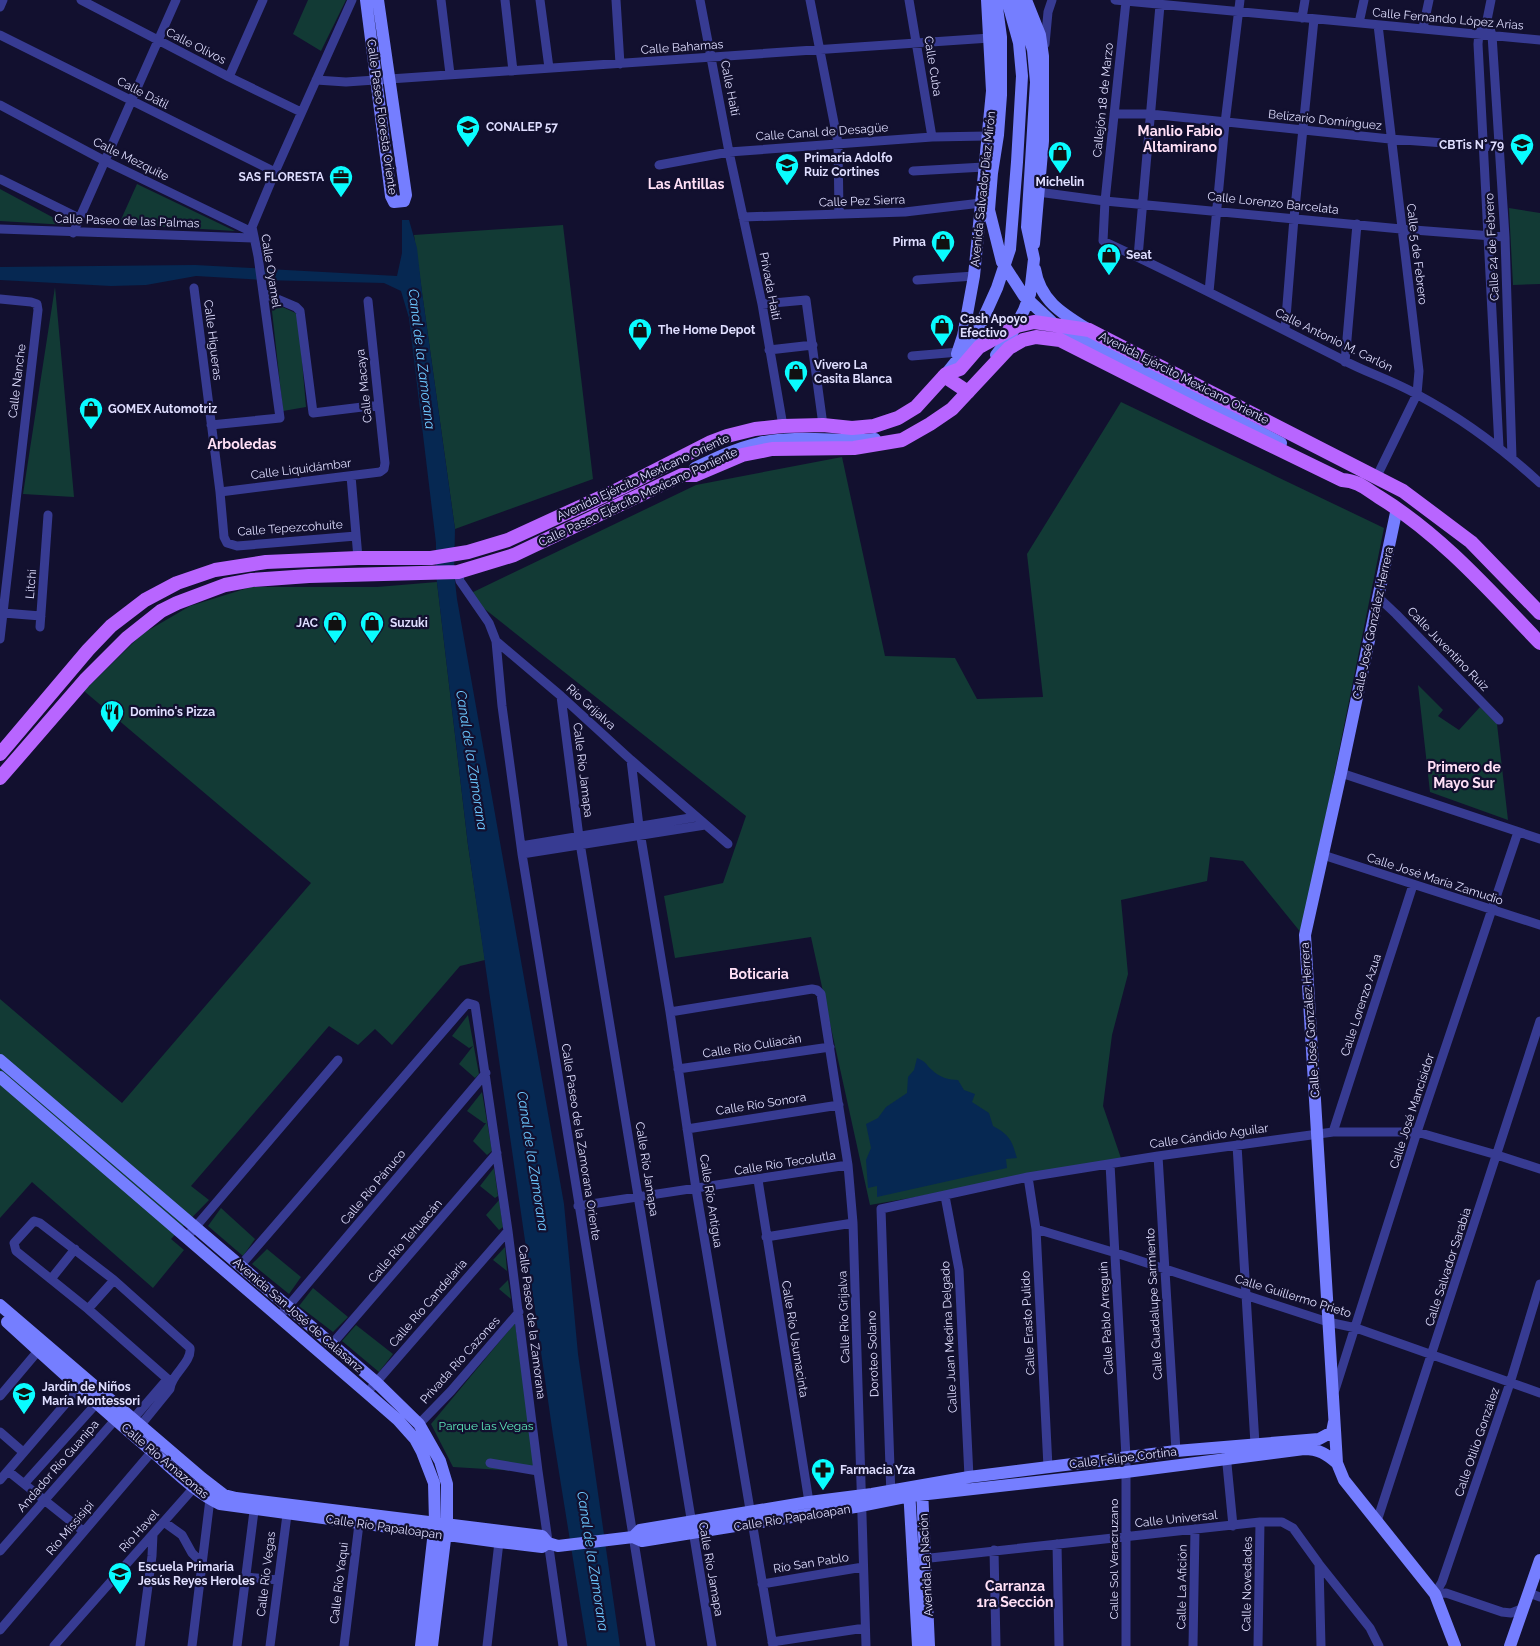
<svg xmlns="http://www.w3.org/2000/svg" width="1540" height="1646" font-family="Raleway,sans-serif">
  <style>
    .green { fill: #123a35 }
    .water { fill: #062852 }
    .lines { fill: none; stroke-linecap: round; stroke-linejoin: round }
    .street { stroke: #373b92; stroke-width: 9 }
    .secondary { stroke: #757eff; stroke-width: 12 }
    .primary { stroke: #b865ff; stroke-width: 14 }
    .labels { text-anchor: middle; stroke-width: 4.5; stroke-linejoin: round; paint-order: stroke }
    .street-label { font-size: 12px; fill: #dfdeff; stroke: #12102f }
    .poi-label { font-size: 12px; font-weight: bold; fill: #dfdeff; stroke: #12102f; text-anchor: start }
    .park-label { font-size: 12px; fill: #5eebbc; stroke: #12102f }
    .neighbourhood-label { font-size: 14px; font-weight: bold; fill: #ffe0f6; stroke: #12102f }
    .water-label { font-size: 14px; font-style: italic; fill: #6cc8ff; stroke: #12102f }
  </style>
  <rect width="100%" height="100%" fill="#12102f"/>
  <path class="green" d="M308 0H346L321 51 293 34Z
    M137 184 235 231 119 224Z
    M0 189 67 225 0 221Z
    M1509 208 1540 213V284L1513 285Z
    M563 225 593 479 455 529 414 235Z
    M55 287 74 497 23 494Z
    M271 302 298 314 306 407 283 411Z
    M1121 402 1384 528 1302 934 1243 861 1210 857 1207 881 1121 900 1128 974 1112 1035 1103 1106 1122 1161 870 1205 811 937 675 958 664 896 723 883 746 816 467 595 696 485 842 457 885 656 955 658 977 699 1043 697 1027 554Z
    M437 582 468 845 485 960 460 966 392 1045 375 1029 358 1045 329 1026 191 1186 209 1200 171 1239 184 1250 153 1288 32 1182 0 1218V999L122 1103 311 883 84 691 142 634 190 606 251 587H377Z
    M1418 685 1443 710 1438 716 1459 730 1480 707 1497 724 1508 820 1430 792Z
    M468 1015 479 1074 475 1078 459 1064 473 1046 469 1048 452 1036Z
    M482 1092 492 1151 487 1155 473 1141 486 1123H484L467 1111Z
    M494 1168 498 1196 495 1198 480 1186Z
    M499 1200 503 1227 499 1230 486 1215Z
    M221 1208 255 1239 243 1256 208 1226Z
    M505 1247 507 1271 493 1260Z
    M267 1249 301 1277 289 1294 252 1264Z
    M508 1280 511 1299 499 1289Z
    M313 1288 348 1317 333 1332 299 1306Z
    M515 1323 536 1472 453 1467 431 1424Z
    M356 1325 393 1354 379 1372 342 1341Z"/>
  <path class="water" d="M402 220H409L417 248 422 292 455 529 454 573 457 599 564 1204 578 1354 620 1646H587L553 1435 468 845 436 574V543L409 318 401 291 384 283 263 280 196 276 146 285 111 286 0 280V267L195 265 397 276 402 253Z
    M917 1058C927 1062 925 1064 932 1070 939 1077 949 1080 958 1080L964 1090 975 1094 972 1102 989 1113 993 1126C1010 1135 1012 1141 1017 1158L1006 1159 1007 1168 877 1197V1186L868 1188 866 1160 871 1148 866 1124 878 1118 886 1107 907 1093 908 1077 914 1070Z"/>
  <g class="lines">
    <path class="street" d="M81 0 229 77 301 112
      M441 0 450 74
      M505 0 513 71
      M540 0 549 68
      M616 0 620 64
      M700 0 729 152 762 304 783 426
      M810 0 838 143 839 214
      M909 0 932 137
      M1115 0 1540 40
      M1491 0 1487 20 1479 33 1478 44 1499 447
      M1126 1 1105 201 1103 241C1184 278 1263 320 1343 360 1367 373 1394 381 1418 395 1463 419 1503 449 1540 483
      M0 7 3 0
      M1302 18 1305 0
      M1487 20 1492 35 1505 237 1512 458
      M1359 23 1364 0
      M1423 28 1429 0
      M0 35 275 172
      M1045 44 1048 12 1052 0
      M229 77 263 0
      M316 80 346 82 990 38
      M0 105 105 161 252 232
      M1114 114H1150L1390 139 1498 147
      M659 165 729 152 932 137 987 136
      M913 171 984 167
      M0 179 79 218
      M1038 192 1105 201 1401 229 1505 237
      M743 217 905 212 981 203
      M0 229 253 238
      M73 233 176 0
      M1138 257 1160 5
      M917 280 974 276
      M194 288 220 492 224 537 227 543 237 546 356 536
      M1209 292 1225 123 1240 0
      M263 293 296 307 300 311 313 413 379 405
      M0 299 31 302 37 304 38 310 0 639
      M762 304 806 300 823 425
      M1285 330 1294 218 1314 19
      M769 350 813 345
      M912 356 959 352
      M1345 362 1357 224
      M211 425 280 418 258 256 252 227 275 172 352 0
      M351 476 358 558
      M1376 478 1417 394 1419 371 1378 25
      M220 492 380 472 384 469 385 463 368 301
      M458 572 460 581 489 623 496 641 561 696 631 760 728 844
      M1378 597 1396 614 1499 720
      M3 613 41 616
      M40 627 48 515
      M496 641 502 706 522 854 651 1646
      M561 696 579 837 712 1646
      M631 760 639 826 670 1012 696 1189 773 1646
      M1341 773 1540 839
      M521 846 696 817
      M522 854 705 825
      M1323 855 1540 925
      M670 1012 812 989 817 990 821 994 848 1165 853 1223 866 1646
      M678 1069 830 1047
      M687 1129 839 1105
      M1333 1132 1413 885
      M1237 1145 1255 1444
      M1158 1156 1176 1451
      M1110 1164 1126 1457V1646
      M1028 1177 1036 1229 1048 1467
      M758 1180 809 1502
      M945 1196 959 1270 969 1477
      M578 1206 848 1165
      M1036 1229 1116 1253 1328 1322 1356 1328 1540 1393
      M766 1237 853 1223
      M186 1238 338 1060
      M240 1266 465 1006 468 1003 475 1005 508 1231 538 1471 563 1646
      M51 1279 75 1249
      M88 1309 114 1280
      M279 1317 486 1073
      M332 1344 497 1153
      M372 1387 508 1231
      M1335 1390 1417 1132 1518 832
      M0 1396 38 1351
      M133 1419 164 1383 171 1382
      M419 1424 451 1391 519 1312
      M140 1426 170 1389C171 1374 192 1363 190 1348L114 1280 40 1223 34 1221 14 1243 16 1251 88 1309 171 1382
      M0 1432 23 1452
      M1226 1454 1233 1526
      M490 1463 538 1471
      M8 1471 83 1531
      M0 1480 79 1388
      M24 1484 96 1404
      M891 1496 881 1209 1028 1177 1158 1156 1333 1132H1417L1497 1155 1540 1169
      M1377 1521 1540 1021
      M164 1522 182 1535 192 1553 202 1563
      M1057 1544 1059 1646
      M994 1550 996 1646
      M0 1551 115 1420
      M921 1559 1260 1522H1282L1293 1528 1319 1564 1370 1628 1379 1646
      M1319 1564 1321 1646
      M246 1577 278 1580
      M762 1584 863 1567
      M1529 1593 1540 1597
      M1435 1594 1442 1582 1510 1383 1540 1284
      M1435 1594 1446 1593 1502 1612 1511 1613 1524 1608
      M0 1630 155 1448
      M772 1642 865 1628
      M54 1646 198 1483
      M140 1646 152 1556 153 1534
      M192 1646 210 1499
      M237 1646 255 1503
      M270 1646 288 1507
      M344 1646 359 1524
      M487 1646 499 1542
      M1193 1646 1195 1529
      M1258 1646 1260 1522"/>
    <path class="secondary" d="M366 0 391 196 394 202 404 201 406 195 378 0
      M996 0 1001 37V95L998 135 992 173 989 210 1002 262 1024 296 1055 325 1281 443
      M1026 0 1040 35 1043 56V141L1034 244
      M1035 269C1040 301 1063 314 1089 330
      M957 354 963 336 974 276 992 91 987 0
      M996 355 1011 335 1024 310 1030 294 1034 259 1027 227 1036 82 1033 50 1018 0
      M946 374 974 339 997 288 1010 249 1017 162 1022 76 1019 43 1007 0
      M695 468C716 458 737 448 759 443 794 435 832 441 866 440L875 439
      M1397 508 1341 773 1305 935 1337 1463 1344 1480 1435 1594 1455 1646
      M0 1060 376 1382 419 1424 440 1461 447 1484V1523L432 1646
      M0 1077 367 1393 398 1420 415 1439 422 1452 434 1483 435 1522 421 1646
      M0 1305 202 1478 224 1495 236 1498 542 1536 548 1543 558 1546 633 1537 642 1541 855 1507 910 1496 1126 1472 1304 1449C1319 1449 1326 1454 1337 1463
      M7 1322C55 1366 103 1410 153 1452 174 1470 195 1492 220 1504L499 1542 542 1547 548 1543
      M909 1489 918 1646
      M922 1489 929 1646
      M633 1537 640 1530 809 1502 872 1494 969 1477 1176 1451 1319 1439 1332 1432 1334 1422
      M1510 1646 1540 1560"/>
    <path class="primary" d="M944 376 968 392
      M0 754 88 650 111 626 145 600 177 583 215 570 266 562 358 558H431L468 552 508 540 621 488 711 442 727 436 755 429 783 426 823 425 852 428 874 426 898 418 916 407 946 374 960 369 979 347 1017 326 1034 322 1089 330 1403 491 1471 542 1540 613
      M0 778 85 680 127 638 161 611 177 603 225 585 252 580 309 576 458 572 514 555 682 475H695L742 455 772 449 854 448 902 440 930 424 952 409 1009 348 1023 340 1036 337 1060 340 1204 413 1342 480C1358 481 1365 488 1379 497 1441 535 1490 591 1540 643"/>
  </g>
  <defs>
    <g id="school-pin" transform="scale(1.25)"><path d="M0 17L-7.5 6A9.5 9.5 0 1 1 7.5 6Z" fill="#0afcff" stroke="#12102f"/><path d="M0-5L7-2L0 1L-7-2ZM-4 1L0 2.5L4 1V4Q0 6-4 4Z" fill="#111"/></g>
    <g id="shop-pin" transform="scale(1.25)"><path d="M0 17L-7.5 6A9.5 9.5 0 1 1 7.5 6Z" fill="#0afcff" stroke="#12102f"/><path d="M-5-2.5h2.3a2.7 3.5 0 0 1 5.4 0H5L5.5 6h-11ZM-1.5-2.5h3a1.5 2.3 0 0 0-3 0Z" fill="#111"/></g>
    <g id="office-pin" transform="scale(1.25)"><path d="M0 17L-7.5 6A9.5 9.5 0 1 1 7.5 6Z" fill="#0afcff" stroke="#12102f"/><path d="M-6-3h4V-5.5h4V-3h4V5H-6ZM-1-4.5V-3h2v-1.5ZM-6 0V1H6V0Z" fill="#111"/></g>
    <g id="restaurant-pin" transform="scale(1.25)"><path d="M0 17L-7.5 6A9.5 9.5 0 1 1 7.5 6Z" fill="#0afcff" stroke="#12102f"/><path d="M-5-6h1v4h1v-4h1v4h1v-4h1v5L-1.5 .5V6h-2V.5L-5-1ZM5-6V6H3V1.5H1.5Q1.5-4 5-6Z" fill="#111"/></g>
    <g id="pharmacy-pin" transform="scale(1.25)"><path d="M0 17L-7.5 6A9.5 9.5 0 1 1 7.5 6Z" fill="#0afcff" stroke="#12102f"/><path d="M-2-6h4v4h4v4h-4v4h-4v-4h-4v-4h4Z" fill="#111"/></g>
  </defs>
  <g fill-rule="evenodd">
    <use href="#school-pin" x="468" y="127"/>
    <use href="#school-pin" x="1522" y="145"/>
    <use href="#shop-pin" x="1060" y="153"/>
    <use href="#school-pin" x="787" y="165"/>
    <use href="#office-pin" x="341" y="177"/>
    <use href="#shop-pin" x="943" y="242"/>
    <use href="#shop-pin" x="1109" y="255"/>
    <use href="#shop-pin" x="942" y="326"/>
    <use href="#shop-pin" x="640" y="330"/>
    <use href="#shop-pin" x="796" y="372"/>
    <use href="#shop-pin" x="91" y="409"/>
    <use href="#shop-pin" x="335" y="623"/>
    <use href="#shop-pin" x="372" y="623"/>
    <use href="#restaurant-pin" x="112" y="712"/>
    <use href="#school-pin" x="24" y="1394"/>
    <use href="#pharmacy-pin" x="823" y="1470"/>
    <use href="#school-pin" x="120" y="1574"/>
  </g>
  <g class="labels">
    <g class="street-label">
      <text transform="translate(1448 19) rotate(5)" y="4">Calle Fernando López Arias</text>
      <text transform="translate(196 46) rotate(27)" y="4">Calle Olivos</text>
      <text transform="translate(682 47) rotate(-4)" y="4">Calle Bahamas</text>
      <text transform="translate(933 66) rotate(81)" y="4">Calle Cuba</text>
      <text transform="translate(730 88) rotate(79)" y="4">Calle Haití</text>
      <text transform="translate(143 93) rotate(27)" y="4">Calle Dátil</text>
      <text transform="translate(1103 100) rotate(-84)" y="4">Callejón 18 de Marzo</text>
      <text transform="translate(382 117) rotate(82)" y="4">Calle Paseo Floresta Oriente</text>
      <text transform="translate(1325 120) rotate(6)" y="4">Belizario Domínguez</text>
      <text transform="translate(822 132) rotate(-4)" y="4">Calle Canal de Desagüe</text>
      <text transform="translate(131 159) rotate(26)" y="4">Calle Mezquite</text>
      <text transform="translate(983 189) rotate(-84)" y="4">Avenida Salvador Díaz Mirón</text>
      <text transform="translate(862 201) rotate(-2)" y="4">Calle Pez Sierra</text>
      <text transform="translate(1273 203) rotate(6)" y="4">Calle Lorenzo Barcelata</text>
      <text transform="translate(127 221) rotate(2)" y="4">Calle Paseo de las Palmas</text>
      <text transform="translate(1492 247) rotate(-93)" y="4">Calle 24 de Febrero</text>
      <text transform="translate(1417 254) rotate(83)" y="4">Calle 5 de Febrero</text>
      <text transform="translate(271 271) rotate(81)" y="4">Calle Oyamel</text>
      <text transform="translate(770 286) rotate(79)" y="4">Privada Haití</text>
      <text transform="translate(213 340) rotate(83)" y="4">Calle Higueras</text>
      <text transform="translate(1334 340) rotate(26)" y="4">Calle Antonio M. Carlón</text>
      <text transform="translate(1184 378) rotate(27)" y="4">Avenida Ejército Mexicano Oriente</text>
      <text transform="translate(17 381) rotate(-83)" y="4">Calle Nanche</text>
      <text transform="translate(364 386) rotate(-96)" y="4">Calle Macaya</text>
      <text transform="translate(301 469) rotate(-7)" y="4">Calle Liquidámbar</text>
      <text transform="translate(643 477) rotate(-25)" y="4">Avenida Ejército Mexicano Oriente</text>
      <text transform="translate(638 497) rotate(-25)" y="4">Calle Paseo Ejército Mexicano Poniente</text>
      <text transform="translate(290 528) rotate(-4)" y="4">Calle Tepezcohuite</text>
      <text transform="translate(31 584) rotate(-85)" y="4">Litchi</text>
      <text transform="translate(1373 623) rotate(-78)" y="4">Calle José González Herrera</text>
      <text transform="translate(1448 649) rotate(46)" y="4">Calle Juventino Ruiz</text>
      <text transform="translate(591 707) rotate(42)" y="4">Río Grijalva</text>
      <text transform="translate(583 770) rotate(83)" y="4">Calle Río Jamapa</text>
      <text transform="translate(1435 879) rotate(18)" y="4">Calle José María Zamudio</text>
      <text transform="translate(1361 1005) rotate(-72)" y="4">Calle Lorenzo Azua</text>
      <text transform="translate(1310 1020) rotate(-94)" y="4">Calle José González Herrera</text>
      <text transform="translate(752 1046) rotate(-9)" y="4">Calle Río Culiacán</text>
      <text transform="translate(761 1104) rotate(-9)" y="4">Calle Río Sonora</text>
      <text transform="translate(1412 1111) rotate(-72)" y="4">Calle José Mancisidor</text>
      <text transform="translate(1209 1136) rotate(-8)" y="4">Calle Cándido Aguilar</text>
      <text transform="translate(581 1142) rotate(81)" y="4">Calle Paseo de la Zamorana Oriente</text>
      <text transform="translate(785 1163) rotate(-9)" y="4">Calle Río Tecolutla</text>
      <text transform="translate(647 1169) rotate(81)" y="4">Calle Río Jamapa</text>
      <text transform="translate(373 1187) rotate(-50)" y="4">Calle Río Pánuco</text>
      <text transform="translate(711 1201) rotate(81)" y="4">Calle Río Antigua</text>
      <text transform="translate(405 1241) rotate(-49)" y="4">Calle Río Tehuacán</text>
      <text transform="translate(1448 1267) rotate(-72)" y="4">Calle Salvador Sarabia</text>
      <text transform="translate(1293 1296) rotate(17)" y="4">Calle Guillermo Prieto</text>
      <text transform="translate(428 1303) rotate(-49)" y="4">Calle Río Candelaria</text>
      <text transform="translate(1154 1304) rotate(-93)" y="4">Calle Guadalupe Sarmiento</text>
      <text transform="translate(298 1315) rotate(41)" y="4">Avenida San José de Calasanz</text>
      <text transform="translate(844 1317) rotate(-92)" y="4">Calle Río Grijalva</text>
      <text transform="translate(1106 1318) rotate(-93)" y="4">Calle Pablo Arreguín</text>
      <text transform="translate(532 1322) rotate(83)" y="4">Calle Paseo de la Zamorana</text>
      <text transform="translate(1028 1323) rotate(-93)" y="4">Calle Erasto Pulido</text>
      <text transform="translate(949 1337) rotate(-93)" y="4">Calle Juan Medina Delgado</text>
      <text transform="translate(795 1339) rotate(81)" y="4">Calle Río Usumacinta</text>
      <text transform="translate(873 1354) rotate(-92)" y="4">Doroteo Solano</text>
      <text transform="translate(460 1360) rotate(-48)" y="4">Privada Río Cazones</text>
      <text transform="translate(1477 1442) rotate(-71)" y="4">Calle Otilio González</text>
      <text transform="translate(1123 1458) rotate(-7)" y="4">Calle Felipe Cortina</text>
      <text transform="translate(165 1461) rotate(40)" y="4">Calle Río Amazonas</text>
      <text transform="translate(58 1466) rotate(-49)" y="4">Andador Río Guanipa</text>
      <text transform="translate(792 1518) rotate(-9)" y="4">Calle Río Papaloapan</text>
      <text transform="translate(1176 1519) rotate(-6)" y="4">Calle Universal</text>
      <text transform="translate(384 1527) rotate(8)" y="4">Calle Río Papaloapan</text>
      <text transform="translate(70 1528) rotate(-50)" y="4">Río Missisipi</text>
      <text transform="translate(139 1531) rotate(-48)" y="4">Río Havel</text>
      <text transform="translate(1114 1559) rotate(-90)" y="4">Calle Sol Veracruzano</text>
      <text transform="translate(811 1563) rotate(-9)" y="4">Río San Pablo</text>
      <text transform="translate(926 1565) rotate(-93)" y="4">Avenida La Nación</text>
      <text transform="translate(711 1569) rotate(80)" y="4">Calle Río Jamapa</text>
      <text transform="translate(266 1574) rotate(-83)" y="4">Calle Río Vegas</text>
      <text transform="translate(339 1583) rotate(-83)" y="4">Calle Río Yaqui</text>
      <text transform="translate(1247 1584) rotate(-89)" y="4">Calle Novedades</text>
      <text transform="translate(1182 1587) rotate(-89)" y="4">Calle La Afición</text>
    </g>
    <g class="poi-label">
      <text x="486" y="131">CONALEP 57</text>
      <text x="1504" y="149" text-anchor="end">CBTis N° 79</text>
      <text x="804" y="162">Primaria Adolfo<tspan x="804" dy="14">Ruiz Cortines</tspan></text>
      <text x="324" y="181" text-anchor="end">SAS FLORESTA</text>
      <text x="1060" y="186" text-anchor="middle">Michelin</text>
      <text x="926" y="246" text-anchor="end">Pirma</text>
      <text x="1126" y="259">Seat</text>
      <text x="960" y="323">Cash Apoyo<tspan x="960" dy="14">Efectivo</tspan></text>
      <text x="658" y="334">The Home Depot</text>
      <text x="814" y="369">Vivero La<tspan x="814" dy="14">Casita Blanca</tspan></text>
      <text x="108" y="413">GOMEX Automotriz</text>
      <text x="318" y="627" text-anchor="end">JAC</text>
      <text x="390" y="627">Suzuki</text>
      <text x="130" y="716">Domino's Pizza</text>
      <text x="42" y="1391">Jardín de Niños<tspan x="42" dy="14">María Montessori</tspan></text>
      <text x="840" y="1474">Farmacia Yza</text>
      <text x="138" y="1571">Escuela Primaria<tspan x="138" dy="14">Jesús Reyes Heroles</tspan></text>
    </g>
    <g class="park-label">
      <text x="486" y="1430">Parque las Vegas</text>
    </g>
    <g class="neighbourhood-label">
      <text x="1180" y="136">Manlio Fabio<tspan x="1180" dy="16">Altamirano</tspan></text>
      <text x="686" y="189">Las Antillas</text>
      <text x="242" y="449">Arboledas</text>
      <text x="1464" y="772">Primero de<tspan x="1464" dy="16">Mayo Sur</tspan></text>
      <text x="759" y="979">Boticaria</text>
      <text x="1015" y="1591">Carranza<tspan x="1015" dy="16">1ra Sección</tspan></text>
    </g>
    <g class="water-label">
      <text transform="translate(422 359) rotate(83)" y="5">Canal de la Zamorana</text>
      <text transform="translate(472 760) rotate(81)" y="5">Canal de la Zamorana</text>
      <text transform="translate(533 1161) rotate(81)" y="5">Canal de la Zamorana</text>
      <text transform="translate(593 1561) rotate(81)" y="5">Canal de la Zamorana</text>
    </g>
  </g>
</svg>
